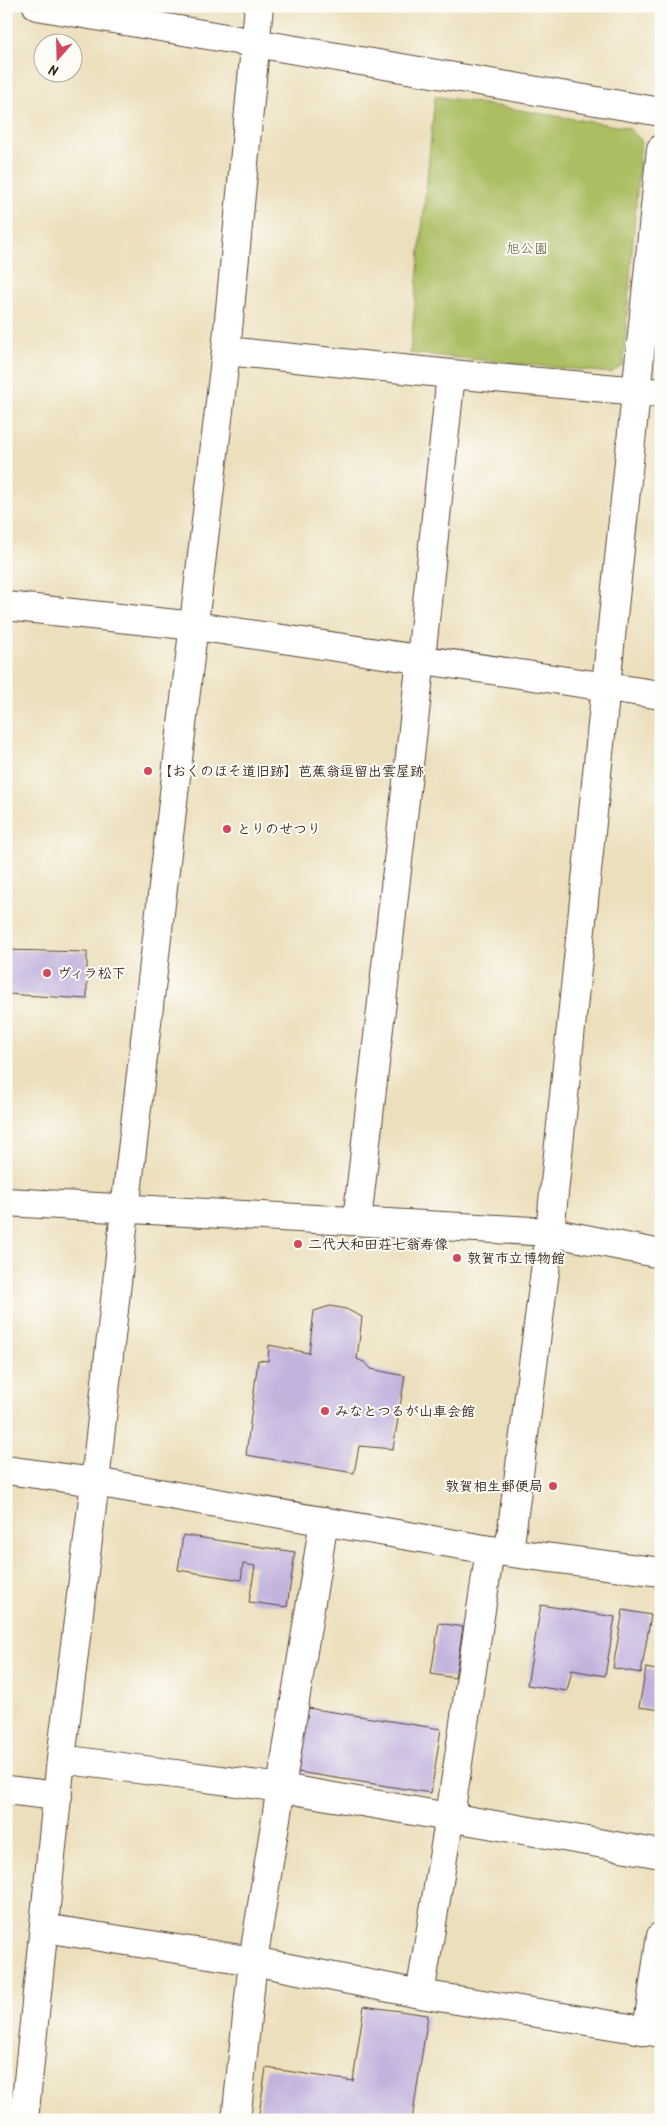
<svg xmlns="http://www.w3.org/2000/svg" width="667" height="2126" font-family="Kalam,'Klee One',sans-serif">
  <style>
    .green { fill: #abbe62; stroke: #737440 }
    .building { fill: #c2b3de }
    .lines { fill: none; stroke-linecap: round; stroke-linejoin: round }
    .minor-casing { stroke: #564536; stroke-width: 30 }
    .minor { stroke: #fff; stroke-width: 28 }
    .poi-dot { fill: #d1495b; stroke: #fdfcf7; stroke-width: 2 }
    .labels { text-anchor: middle; stroke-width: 4; stroke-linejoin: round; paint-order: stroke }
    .park-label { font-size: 14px; fill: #5d5632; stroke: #fdfcf7 }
    .poi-label { font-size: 14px; font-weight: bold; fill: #3b2a1e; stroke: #fdfcf7; text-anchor: start }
  </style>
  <rect width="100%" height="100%" fill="#fdfcf7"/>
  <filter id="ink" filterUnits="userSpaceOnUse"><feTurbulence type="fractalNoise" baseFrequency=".02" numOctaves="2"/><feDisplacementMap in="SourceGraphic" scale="10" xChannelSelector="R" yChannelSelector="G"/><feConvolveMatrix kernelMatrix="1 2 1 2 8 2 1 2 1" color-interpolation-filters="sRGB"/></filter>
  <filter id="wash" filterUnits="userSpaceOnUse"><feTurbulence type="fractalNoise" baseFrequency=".0096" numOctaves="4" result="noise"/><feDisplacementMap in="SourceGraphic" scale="20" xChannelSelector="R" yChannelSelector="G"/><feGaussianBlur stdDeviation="1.12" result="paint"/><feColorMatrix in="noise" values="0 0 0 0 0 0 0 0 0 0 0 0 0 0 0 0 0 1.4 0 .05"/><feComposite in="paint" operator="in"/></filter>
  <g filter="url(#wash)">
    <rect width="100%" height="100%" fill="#ecdfbc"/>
    <path class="green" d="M435 96 629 128 641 140 623 364 611 373 410 353Z"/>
    <g id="blocks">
      <path class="building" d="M6 950 87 952V999L6 994Z
        M330 1306 346 1309 362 1317 357 1359 366 1363 371 1369 405 1376 393 1449 359 1446 354 1473 246 1455 258 1360 268 1361 269 1345 309 1353 314 1311Z
        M183 1535 295 1552 287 1607 249 1602 255 1566 243 1564 241 1580 178 1570Z
        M541 1605 615 1617 605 1676 572 1670 567 1691 527 1685Z
        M623 1610 651 1615 641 1673 613 1668Z
        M439 1623 463 1627 455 1678 431 1674Z
        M646 1668 661 1671V1710L639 1707Z
        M6 1707 11 1708 7 1734H6Z
        M308 1708 441 1729 431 1793 298 1772Z
        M364 2006 428 2015 412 2120H258L266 2068 353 2081Z"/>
    </g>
  </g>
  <g filter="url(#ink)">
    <use href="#blocks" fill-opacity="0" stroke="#564536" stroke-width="1"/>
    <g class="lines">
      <g class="minor-casing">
        <path id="minor" d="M37 6 661 112
          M226 351 451 374
          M6 606 195 626 661 695
          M6 1202 550 1232 661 1254
          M357 1221 421 659 451 374 661 393
          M6 1470 95 1482 490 1550 661 1572
          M509 1552 550 1232 661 149
          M61 1759 282 1788 661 1854
          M6 1790 58 1796
          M44 1928 253 1961 420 1994 661 2033
          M420 1994 450 1816 490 1550
          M647 2031 661 1936
          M24 2120 61 1759 95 1482 125 1210 226 351 259 6
          M236 2120 253 1961 324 1521"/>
      </g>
      <use href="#minor" class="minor"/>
    </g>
  </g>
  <g class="poi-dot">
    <circle cx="148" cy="771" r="5"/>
    <circle cx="227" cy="829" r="5"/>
    <circle cx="47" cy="973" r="5"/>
    <circle cx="298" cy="1244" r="5"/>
    <circle cx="457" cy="1258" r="5"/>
    <circle cx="325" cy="1411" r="5"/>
    <circle cx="553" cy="1486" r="5"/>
  </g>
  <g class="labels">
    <g class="park-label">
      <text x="527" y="253">旭公園</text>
    </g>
    <g class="poi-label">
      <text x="158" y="776">【おくのほそ道旧跡】芭蕉翁逗留出雲屋跡</text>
      <text x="237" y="834">とりのせつり</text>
      <text x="57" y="978">ヴィラ松下</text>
      <text x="308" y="1249">二代大和田荘七翁寿像</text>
      <text x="467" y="1263">敦賀市立博物館</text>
      <text x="335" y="1416">みなとつるが山車会館</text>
      <text x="543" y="1491" text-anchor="end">敦賀相生郵便局</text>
    </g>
  </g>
  <rect width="667" height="2126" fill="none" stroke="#fdfcf7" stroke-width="25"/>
  <g transform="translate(58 58) rotate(200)"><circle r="24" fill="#fdfcf7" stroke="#afa8a0"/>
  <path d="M0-4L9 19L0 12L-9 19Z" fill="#d1495b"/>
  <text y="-8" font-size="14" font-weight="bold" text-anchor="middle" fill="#3b2a1e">N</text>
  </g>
</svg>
